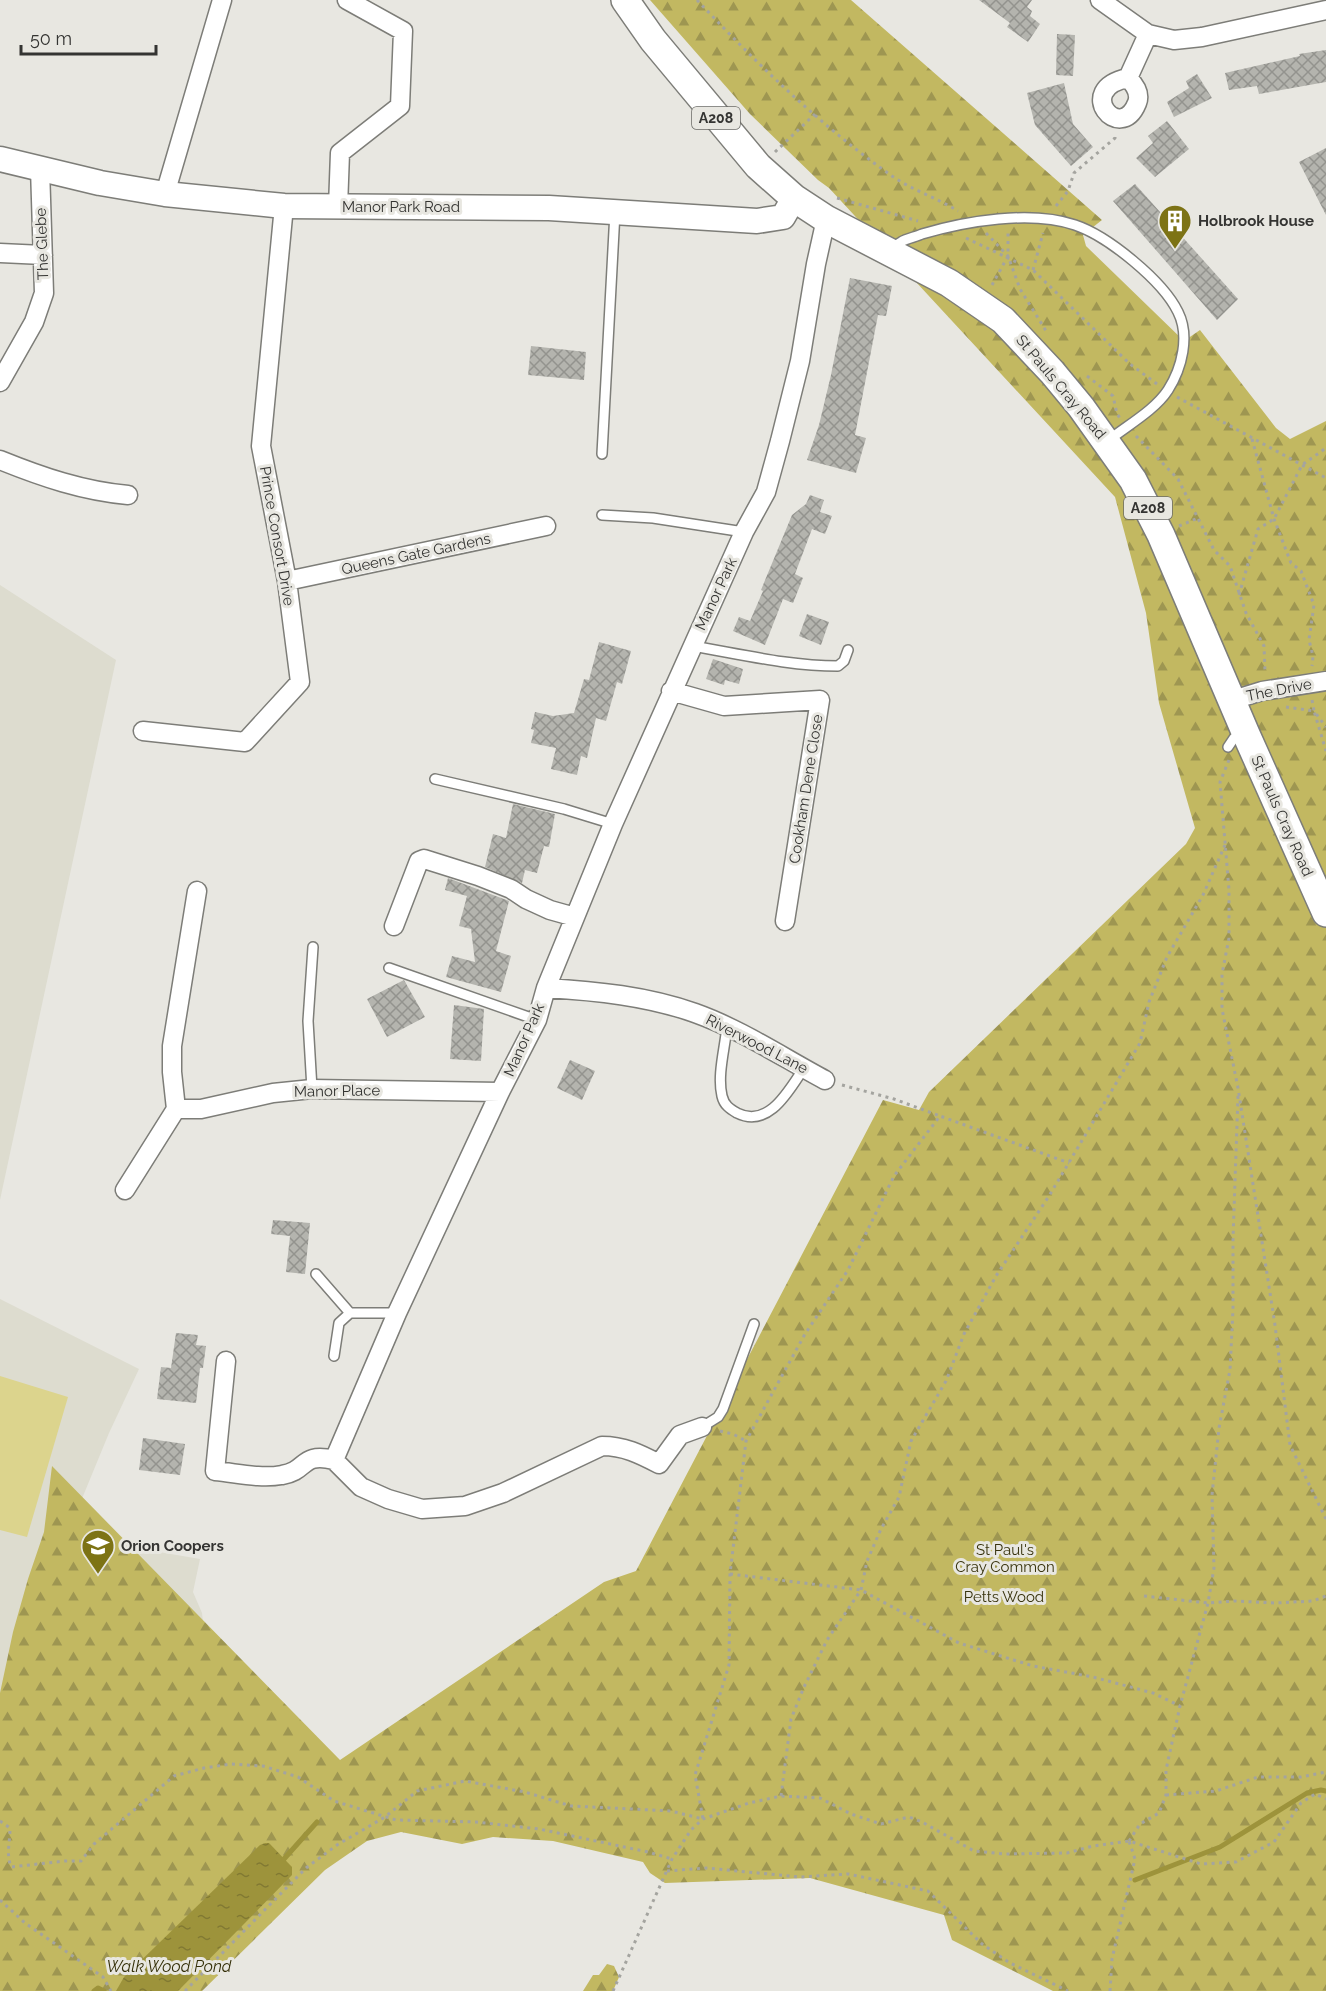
<svg xmlns="http://www.w3.org/2000/svg" width="1326" height="1991" font-family="Raleway,sans-serif">
  <style>
    .built { fill: #dddccf }
    .forest { fill: url(#forest-firs) }
    .pitch { fill: #dcd48d }
    .water { fill: url(#water-ripples) }
    .lines { fill: none; stroke-linecap: round; stroke-linejoin: round }
    .stream { stroke: #9d933b; stroke-width: 5 }
    .building { fill: url(#building-cross-hatch) }
    .service-casing { stroke: #7d7d78; stroke-width: 12 }
    .minor-casing { stroke: #7d7d78; stroke-width: 21 }
    .secondary-casing { stroke: #7d7d78; stroke-width: 27 }
    .primary-casing { stroke: #7d7d78; stroke-width: 30 }
    .path { stroke: #a4a49f; stroke-width: 3; stroke-dasharray: 3 4.5; stroke-linecap: butt }
    .service { stroke: #fff; stroke-width: 9 }
    .minor { stroke: #fff; stroke-width: 18 }
    .secondary { stroke: #fff; stroke-width: 24 }
    .primary { stroke: #fff; stroke-width: 27 }
    .labels { text-anchor: middle; stroke-width: 6; stroke-linejoin: round; paint-order: stroke }
    .shield { fill: #e8e7e1; stroke: #6a6a66; stroke-width: 1.5 }
    .shield-label { font-size: 14px; font-weight: bold; fill: #343432 }
    .street-label { font-size: 15px; fill: #343432; stroke: #e8e7e1 }
    .poi-label { font-size: 15px; font-weight: bold; fill: #343432; stroke: #e8e7e1; text-anchor: start }
    .park-label { font-size: 15px; fill: #38330d; stroke: #e8e7e1 }
    .water-label { font-size: 16px; font-style: italic; fill: #342f08; stroke: #e8e7e1 }
  </style>
  <defs>
    <pattern id="forest-firs" width="22" height="20" patternUnits="userSpaceOnUse" patternTransform="scale(1.5)"><rect width="22" height="20" fill="#c2b861"/><path d="M5 1l3.5 6h-7zM16 11l3.5 6h-7z" fill="#9e9651"/></pattern>
    <pattern id="water-ripples" width="26" height="14" patternUnits="userSpaceOnUse" patternTransform="scale(1.5)"><rect width="26" height="14" fill="#9d933b"/><path d="M2 4q2-2 4 0t4 0M15 11q2-2 4 0t4 0" fill="none" stroke="#817932"/></pattern>
    <pattern id="building-cross-hatch" width="8" height="8" patternUnits="userSpaceOnUse" patternTransform="scale(1.5)"><rect width="8" height="8" fill="#b4b4ae"/><path d="M0 0l8 8M0 8l8-8" fill="none" stroke="#93938e"/></pattern>
  </defs>
  <rect width="100%" height="100%" fill="#e8e7e1"/>
  <path class="built" d="M0 585 116 660 0 1200Z
    M0 1299 139 1369 109 1433 81 1501 101 1542 200 1559 193 1592 202 1613 205 1638 0 1705Z"/>
  <path class="forest" d="M650 0H851L1102 220 1083 235 1086 246 1184 341 1200 330 1276 428 1290 439 1326 421V1991H1053L952 1940 944 1915 810 1878 665 1883 650 1873 643 1862 553 1841 493 1837 462 1844 401 1832 367 1841 325 1870 202 1991H0V1693L13 1632 28 1579 44 1532 52 1466 340 1760 604 1582 636 1571 883 1100 919 1110 929 1092 1186 844 1195 828 1159 703 1146 613 1115 497 829 188 818 180 750 114Z
    M607 1964 614 1966 619 1977 613 1991H583L593 1975H599Z"/>
  <path class="pitch" d="M0 1376 68 1397 27 1537 0 1530Z"/>
  <path class="water" d="M265 1843H269L292 1867V1875L178 1991H116L124 1977 260 1845Z"/>
  <g class="lines">
    <path class="stream" d="M284 1859 317 1822
      M1135 1880 1220 1847 1307 1793 1321 1790 1326 1791
      M94 1991 98 1988 104 1991"/>
  </g>
  <path class="building" d="M979 0H1032L1027 7 1032 11 1030 16 1040 24 1028 42 1007 27 1010 23Z
    M1057 34 1075 35 1073 76 1056 75Z
    M1326 50V82L1259 94 1257 86 1229 90 1225 73 1300 56 1299 54Z
    M1197 74 1212 98 1174 117 1167 102 1189 88 1186 81Z
    M1064 83 1073 124 1093 147 1071 166 1035 125 1027 93Z
    M1167 121 1189 149 1155 177 1136 158 1153 143 1148 136Z
    M1326 148V215L1299 162Z
    M1135 184 1238 299 1217 320 1113 201Z
    M850 278 892 286 886 316 878 315 855 435 866 438 856 473 807 460 819 425 831 375Z
    M531 346 586 352 584 380 528 375Z
    M810 495 824 500 820 512 832 516 825 534 812 529 795 574 803 578 793 603 783 599 765 645 733 631 739 617 750 621 763 591 761 590 792 515 806 504Z
    M807 614 829 622 821 645 799 636Z
    M599 642 631 651 622 684 617 682 606 721 596 718 587 758 581 756 577 775 551 769 556 748 531 743 534 730 531 729 535 712 553 716 574 713 584 679 589 680Z
    M713 659 743 669 739 684 725 680 724 685 706 679Z
    M513 804 555 814 549 847 544 846 537 873 525 870 522 883 485 867 493 834 506 838Z
    M448 878 509 901 496 951 511 956 501 992 446 977 452 956 475 962 471 929 459 926 467 896 445 890Z
    M404 980 425 1017 387 1037 367 999Z
    M454 1005 484 1009 481 1061 450 1059Z
    M570 1060 595 1071 582 1100 557 1088Z
    M273 1220 310 1223 305 1274 286 1272 290 1236 271 1234Z
    M176 1333 198 1335 196 1345 206 1346 203 1368H200L196 1403 157 1399 161 1367 171 1368Z
    M143 1438 185 1444 180 1475 139 1470Z"/>
  <g class="lines">
    <g class="service-casing">
      <path id="service" d="M891 251C894 248 897 244 901 242 907 238 916 237 922 234 966 221 1031 210 1075 225 1108 236 1163 281 1178 312 1190 336 1182 368 1168 390 1155 410 1128 425 1109 440
        M602 454 615 212
        M602 515 653 518 744 532
        M692 646C740 654 789 666 838 666L844 661 848 650
        M1228 747 1234 738 1243 735
        M435 779 564 809 613 824
        M389 968 537 1020
        M727 1026C725 1048 717 1075 722 1096 724 1105 730 1109 737 1113 769 1129 789 1090 804 1068
        M312 1089 308 1021 313 947
        M316 1274 350 1313
        M334 1356 339 1323 350 1313H397
        M702 1427 718 1417 723 1409 754 1324"/>
    </g>
    <g class="minor-casing">
      <path id="minor" d="M1100 0 1148 34 1174 40 1202 37 1326 10
        M1128 78C1135 85 1141 93 1137 103 1120 145 1073 89 1128 78L1148 34
        M165 194 222 0
        M338 207 340 153 400 106 403 31 347 0
        M0 253 43 255
        M0 382 34 322 44 293 40 168
        M0 460C42 477 83 491 128 495
        M287 581 546 526
        M671 691 724 706 820 700 785 921
        M1233 700 1262 691 1326 681
        M143 731 245 742 300 682 287 581 261 446 284 206
        M394 926 419 861 424 859 478 876 511 889 526 899 550 910 575 917
        M546 988C596 991 647 996 695 1013 740 1029 782 1057 825 1080
        M176 1109 172 1072V1046L197 891
        M125 1190 176 1109H201L273 1093 312 1089 500 1092
        M226 1361 215 1471C237 1473 260 1479 282 1475 308 1471 300 1452 334 1460
        M702 1427 680 1435 659 1464C640 1454 624 1446 602 1446L503 1493 465 1506 422 1509 388 1499 361 1487 334 1460 397 1313 500 1092 537 1020 546 988 613 824 744 532 766 492 780 441 800 361 816 264 826 219"/>
    </g>
    <g class="secondary-casing">
      <path id="secondary" d="M0 159 100 183 165 194 284 206 549 208 757 221 783 217 794 198"/>
    </g>
    <g class="primary-casing">
      <path id="primary" d="M625 0 653 40 758 166 794 198 826 219 949 283 1003 320 1052 372 1081 407 1133 480 1161 535 1246 734 1326 913"/>
    </g>
    <path class="path" d="M697 0C757 64 821 126 892 176 912 190 937 198 958 211
      M775 152 815 114
      M837 198 918 221
      M1056 206 1068 191 1074 173 1115 138V135
      M986 233 1008 256 1020 289 1048 334
      M966 238 1033 270 1130 364 1157 384
      M1033 270 1043 233
      M992 285 1008 256V230
      M1087 376 1113 396 1117 414 1120 418
      M1177 397 1326 478
      M1136 436 1178 479 1214 550 1230 566 1246 613 1264 646 1265 672
      M1252 439 1274 519 1291 563 1301 571 1314 605 1309 640 1313 656 1312 666
      M1179 526 1198 518
      M1239 595 1258 529 1274 519 1302 465 1326 448
      M1312 700 1314 711 1326 727
      M1286 707 1314 711 1326 751
      M1229 760 1220 782 1229 890V938L1222 974V1009L1238 1088 1275 1325 1290 1445 1326 1519
      M842 1085 894 1099 940 1116
      M720 1431 733 1434 746 1441
      M730 1574 861 1590 959 1643 1033 1666 1093 1677 1153 1693 1180 1706
      M1144 1596 1208 1603 1234 1601 1275 1603 1313 1601 1326 1596
      M1166 1795 1216 1791 1258 1777H1301L1326 1772
      M781 1796 791 1719 804 1687 827 1640 861 1590 867 1561 881 1529 899 1497 911 1441 946 1381 964 1334 996 1276 1049 1196 1140 1043 1149 1002 1167 957 1203 895 1225 845
      M0 1821 10 1828C10 1843 6 1853 11 1867L65 1861H81L94 1844 174 1776 204 1768 231 1764 263 1766 298 1777 334 1801 396 1820 476 1822 539 1829 648 1852 672 1859
      M1129 1841 1140 1824 1159 1813 1166 1795V1770L1180 1706 1208 1603 1214 1568 1212 1495 1219 1428 1230 1370 1233 1309V1239L1238 1095
      M667 1871 706 1868 800 1877 848 1874 928 1891 982 1944 1010 1963 1068 1991
      M0 1900 25 1923 103 1977 111 1991
      M185 1991 306 1868 337 1845 385 1817 417 1791 465 1781 525 1792 571 1806 671 1811 703 1819 695 1775 729 1665 730 1574 746 1441 805 1334 848 1270 894 1176 940 1116 1069 1163
      M613 1991 672 1859 691 1830 703 1819 749 1803 781 1796 820 1798 851 1814 881 1824 909 1817 922 1822 974 1851 1004 1854 1067 1853 1093 1846 1129 1841 1201 1864 1236 1862 1274 1842 1301 1803 1315 1794 1326 1799
      M1110 1991 1112 1959 1135 1859 1129 1841"/>
    <use href="#service" class="service"/>
    <use href="#minor" class="minor"/>
    <use href="#secondary" class="secondary"/>
    <use href="#primary" class="primary"/>
  </g>
  <defs>
    <g id="building-pin" transform="scale(1.725)"><path d="M0 17L-7.5 6A9.5 9.5 0 1 1 7.5 6Z" fill="#7d7315" stroke="#e8e7e1"/><path d="M-4-6H4V6H1V3H-1V6H-4ZM-2.5-4.3h1.7v1.8h-1.7ZM.8-4.3h1.7v1.8H.8ZM-2.5-1h1.7V.8h-1.7ZM.8-1h1.7V.8H.8Z" fill="#fff"/></g>
    <g id="school-pin" transform="scale(1.725)"><path d="M0 17L-7.5 6A9.5 9.5 0 1 1 7.5 6Z" fill="#7d7315" stroke="#e8e7e1"/><path d="M0-5L7-2L0 1L-7-2ZM-4 1L0 2.5L4 1V4Q0 6-4 4Z" fill="#fff"/></g>
  </defs>
  <g fill-rule="evenodd">
    <use href="#building-pin" x="1175" y="221"/>
    <use href="#school-pin" x="98" y="1546"/>
  </g>
  <g class="labels">
    <g class="shield">
      <rect x="692" y="107" width="48" height="22" rx="4.5"/>
      <rect x="1124" y="497" width="48" height="22" rx="4.5"/>
    </g>
    <g class="shield-label">
      <text x="716" y="123">A208</text>
      <text x="1148" y="513">A208</text>
    </g>
    <g class="street-label">
      <text x="401" y="212">Manor Park Road</text>
      <text transform="translate(42 244) rotate(-92)" y="5">The Glebe</text>
      <text transform="translate(1061 387) rotate(50)" y="5">St Pauls Cray Road</text>
      <text transform="translate(277 536) rotate(80)" y="5">Prince Consort Drive</text>
      <text transform="translate(416 554) rotate(-12)" y="5">Queens Gate Gardens</text>
      <text transform="translate(716 594) rotate(-65)" y="5">Manor Park</text>
      <text transform="translate(1279 690) rotate(-11)" y="5">The Drive</text>
      <text transform="translate(806 789) rotate(-81)" y="5">Cookham Dene Close</text>
      <text transform="translate(1282 816) rotate(66)" y="5">St Pauls Cray Road</text>
      <text transform="translate(524 1040) rotate(-66)" y="5">Manor Park</text>
      <text transform="translate(757 1044) rotate(27)" y="5">Riverwood Lane</text>
      <text transform="translate(337 1091) rotate(-1)" y="5">Manor Place</text>
    </g>
    <g class="poi-label">
      <text x="1198" y="226">Holbrook House</text>
      <text x="121" y="1551">Orion Coopers</text>
    </g>
    <g class="park-label">
      <text x="1005" y="1555">St Paul's<tspan x="1005" dy="17">Cray Common</tspan></text>
      <text x="1004" y="1602">Petts Wood</text>
    </g>
    <g class="water-label">
      <text x="169" y="1972">Walk Wood Pond</text>
    </g>
  </g>
  <path d="M21 45v9h135v-9" fill="none" stroke="#343432" stroke-width="3"/>
  <text x="30" y="45" font-size="18" fill="#343432" stroke="#e8e7e1" stroke-width="4.5" paint-order="stroke">50 m</text>
</svg>
